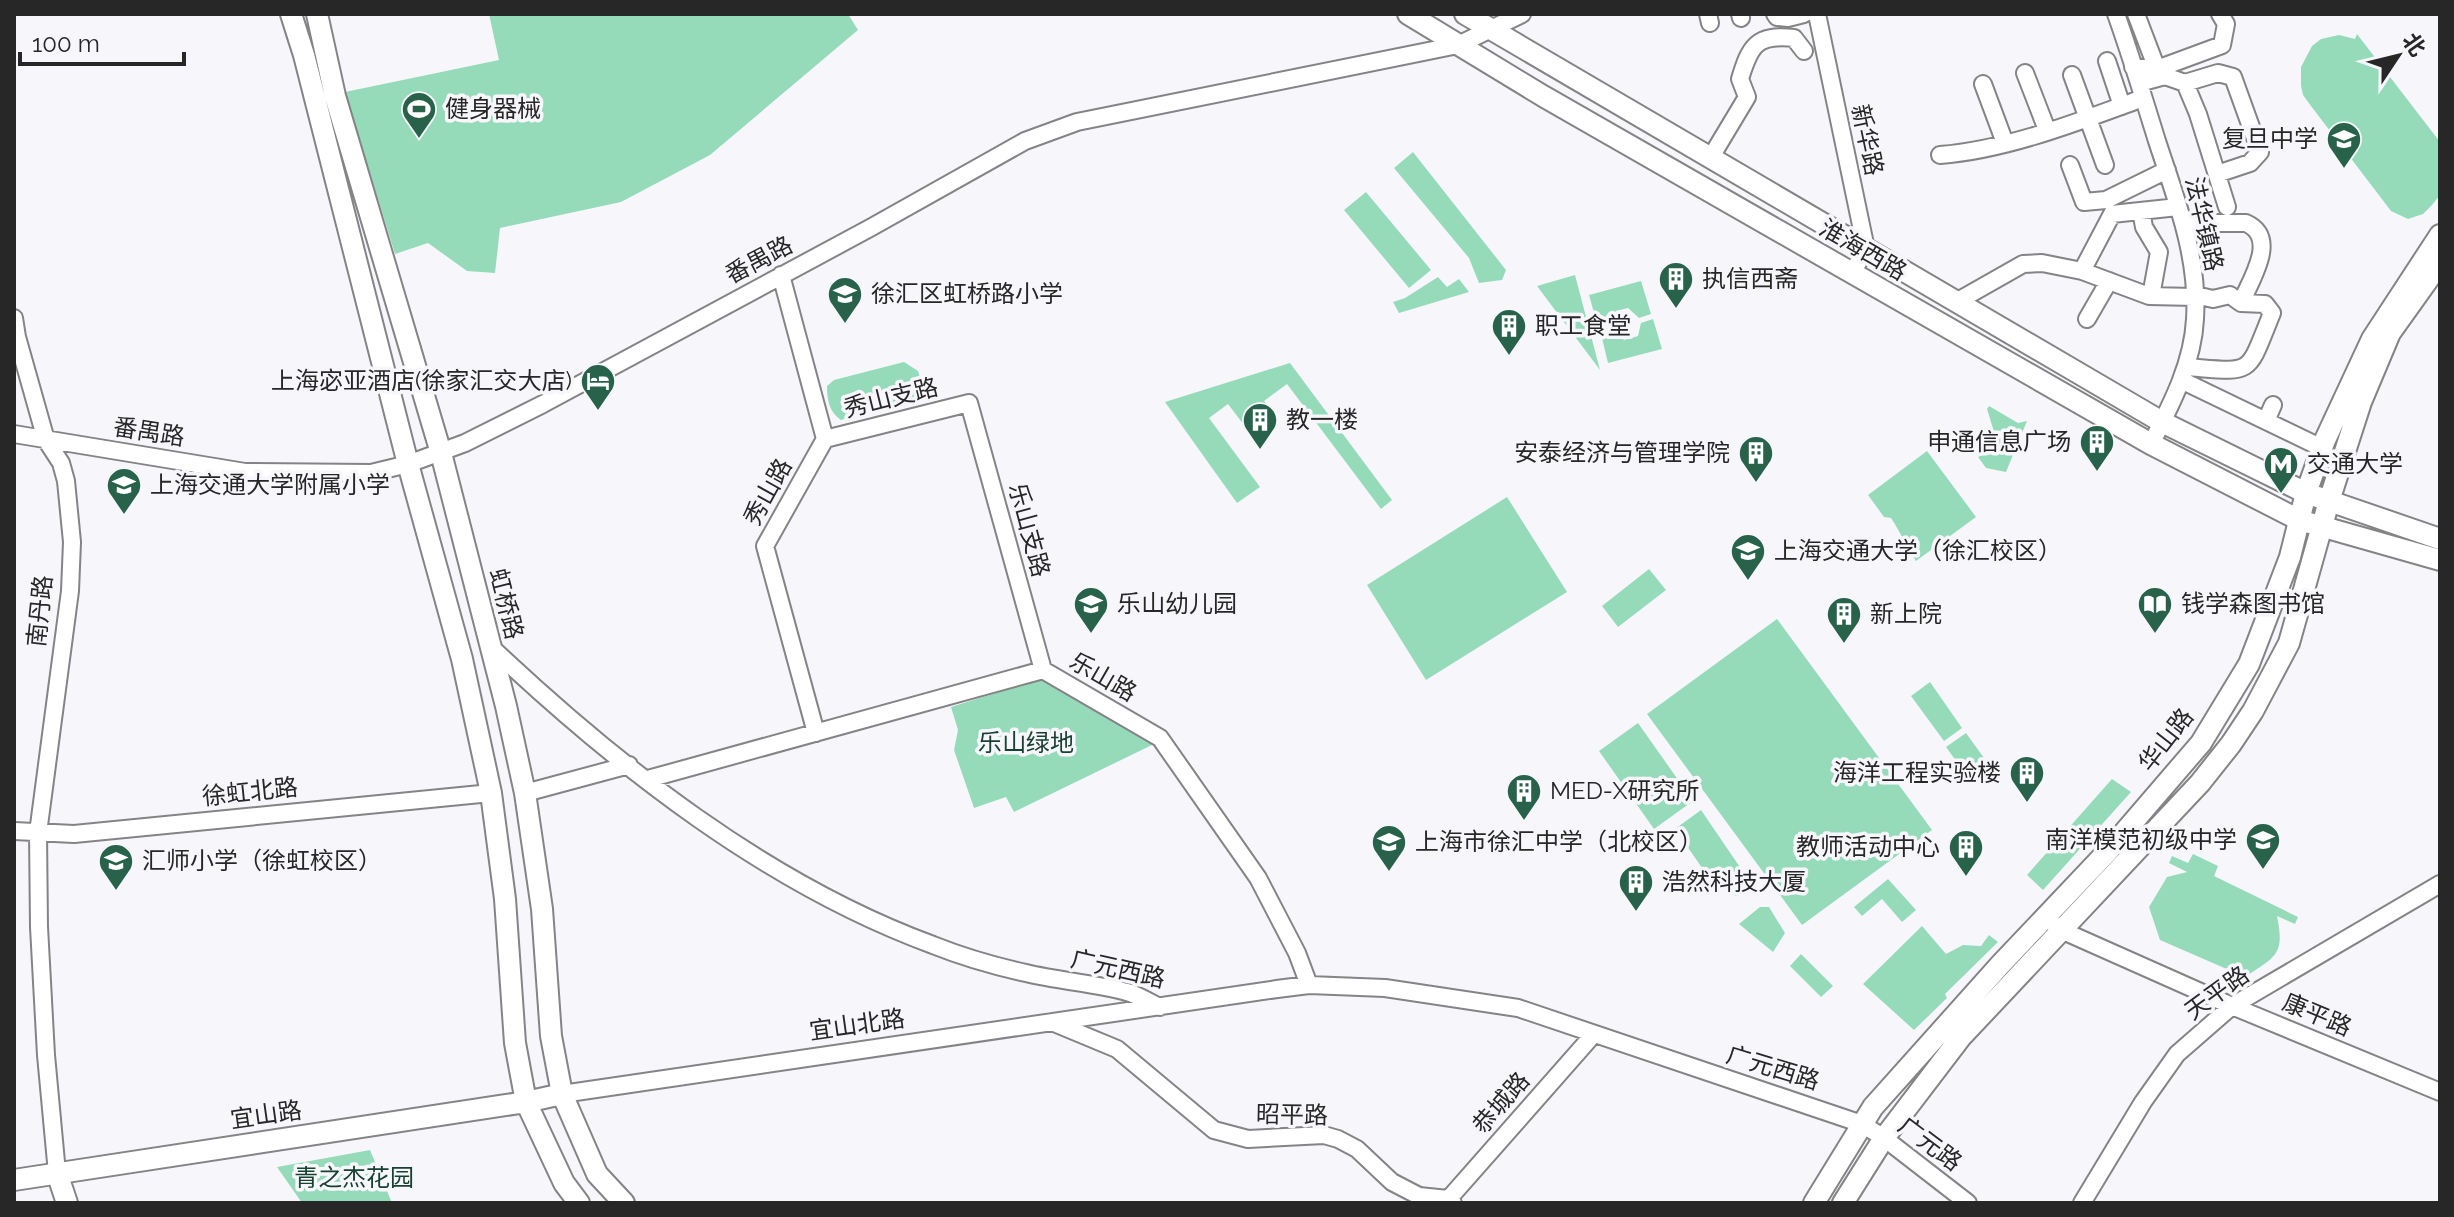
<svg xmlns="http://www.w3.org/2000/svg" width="2454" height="1217" font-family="Raleway,'Noto Sans SC',sans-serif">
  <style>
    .green { fill: #95dbba }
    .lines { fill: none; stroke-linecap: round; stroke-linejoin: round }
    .minor-casing { stroke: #848487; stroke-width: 20 }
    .major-casing { stroke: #848487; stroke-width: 24 }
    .minor { stroke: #fff; stroke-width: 16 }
    .major { stroke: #fff; stroke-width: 20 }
    .labels { text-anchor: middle; stroke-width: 7; stroke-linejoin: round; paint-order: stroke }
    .poi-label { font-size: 24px; fill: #272728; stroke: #f7f7fb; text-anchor: start }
    .street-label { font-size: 24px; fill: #272728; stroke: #f7f7fb }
    .park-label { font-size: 24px; fill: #174130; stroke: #f7f7fb }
  </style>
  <rect width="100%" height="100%" fill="#f7f7fb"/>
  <path class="green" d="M489 14H848L858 30 710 155 621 202 500 228 495 273 467 271 428 243 395 254 345 92 499 60Z
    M2357 34 2440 142V195L2432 205 2423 214 2408 219 2391 211 2311 106 2303 95 2301 86V67L2312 46 2321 39 2339 35 2355 39Z
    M1413 152 1506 270 1502 280 1479 283 1469 258 1394 168Z
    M1366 192 1431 270 1409 288 1344 210Z
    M1575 275 1600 370 1537 286Z
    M1438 277 1447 287 1459 279 1469 292 1399 313 1393 302 1405 298Z
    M1641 281 1651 314 1639 318 1628 308 1616 311 1613 323 1598 327 1589 295Z
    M1653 319 1662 349 1608 363 1601 334 1615 330 1624 340 1638 336 1641 323Z
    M904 362 918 371 925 392 918 398 841 420C829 412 827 400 827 386L834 380Z
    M1290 363 1392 500 1381 509 1287 384 1264 401 1277 419 1253 437 1228 404 1209 418 1260 487 1237 503 1165 402Z
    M1989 406 2018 423 2027 421 2006 472 1986 468 1978 457 1999 448 1987 409Z
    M1927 451 1976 517 1916 561C1906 546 1901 533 1891 518L1884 517 1868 495Z
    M1507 497 1567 592 1426 680 1367 585Z
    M1649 569 1666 590 1618 627 1602 606Z
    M1777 619 1932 830 1802 925 1647 714Z
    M1043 678 1149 740 1152 745 1014 812 1006 797 974 808 954 750 958 730 951 707Z
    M1930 682 1962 728 1944 741 1911 696Z
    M1638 723 1693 801 1654 829 1599 751Z
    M1966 733 1992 769 1972 783 1946 747Z
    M2112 779 2131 792 2043 890 2027 875Z
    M1701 810 1748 879 1746 889 1736 896 1714 885 1675 829Z
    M2193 854 2218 866 2214 876 2298 917 2295 924 2277 916C2285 955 2276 956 2245 977L2160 940 2149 907 2167 877 2187 872 2169 863 2172 856 2188 863Z
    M1888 879 1916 910 1902 922 1882 899 1862 916 1854 907Z
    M1760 907H1769L1785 933 1773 952 1739 924Z
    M1922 926 1946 954 1963 945 1981 946 1989 935 1998 942 1945 994 1947 998 1914 1030 1863 984Z
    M1801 954 1833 986 1821 997 1790 966Z
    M370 1150 392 1203H302L277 1167Z"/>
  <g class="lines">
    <g class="minor-casing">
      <path id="minor" d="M1708 14 1710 23
        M1740 14 1741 18
        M1775 14 1777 17 1788 18 1804 14
        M1817 14 1866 249 1852 273
        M2116 14C2131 56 2144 99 2157 141 2176 199 2199 257 2195 319 2193 363 2171 405 2151 444
        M2136 14 2157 69
        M2107 61 2122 106
        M2133 67 2157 69 2222 45 2226 24 2220 14
        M2025 73 2047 130
        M2072 75 2105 165
        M2139 83 2165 76 2185 83 2198 114 2227 207
        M2185 83 2218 73 2233 77 2260 152 2250 163 2217 174
        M1983 84 2005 143
        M1940 155C2007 150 2080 121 2143 98
        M1711 157 1747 97 1740 79C1750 46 1756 34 1794 38L1804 51
        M2070 165 2084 202 2106 200 2167 170
        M2178 207 2112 214 2082 271 2149 296 2195 297
        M2141 211 2144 227 2159 252 2151 296
        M2183 223H2246C2279 238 2251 279 2241 303
        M781 275 825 439 765 546 816 733
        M1956 302 2023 264 2042 263 2082 271
        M14 318 17 337 46 440 61 463 66 481 72 542 70 591 38 833 39 927 46 1055 57 1173
        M2087 319 2109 281
        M2186 367C2255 372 2246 377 2272 313L2265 304 2241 303 2230 295 2213 299 2195 295
        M2181 380 2322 448
        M2266 421 2273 405
        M14 434 245 472 371 473 408 464 465 443 543 404 870 228 1025 141 1077 122 1458 45 1522 14
        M825 439 969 403 1043 670
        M490 646C617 766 767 884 933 945 963 957 994 966 1026 973 1059 981 1094 983 1127 992 1138 995 1149 1002 1160 1007
        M648 779 1043 670 1160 738 1258 878 1297 953 1309 985
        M525 793 629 765
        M14 831 74 834 491 793
        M2054 924 2061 930 2232 1006 2440 1092
        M1052 1022 1117 1049 1214 1130 1248 1139 1324 1135 1338 1139 1357 1149 1392 1182 1419 1196 1448 1199 1453 1203
        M562 1094 1277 989 1309 985 1385 988 1518 1008 1862 1124 1884 1138 1968 1203
        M1445 1203 1593 1035
        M2082 1203 2143 1102 2177 1054 2232 1006 2440 884"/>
    </g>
    <g class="major-casing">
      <path id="major" d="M291 14 304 55 408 464 462 659 491 793 505 899 515 1043 526 1102 564 1183 579 1203
        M317 14 335 96 441 453 506 706 525 793 542 909 551 1036 562 1094 597 1174 624 1203
        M1408 14 1543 96 2151 444 2299 520 2440 560
        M1465 14 2162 422 2306 493 2440 539
        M57 1173 67 1203
        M14 1180 526 1102 562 1094
        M1814 1203 1873 1107 2000 965 2109 850 2201 743 2249 664 2290 557 2306 493 2325 440 2372 339 2440 235
        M1843 1203 1884 1138 1961 1037 2200 783 2231 744 2253 711 2289 643 2329 501 2361 402 2390 333 2440 263"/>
    </g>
    <use href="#minor" class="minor"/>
    <use href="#major" class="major"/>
  </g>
  <defs>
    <g id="stadium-pin" transform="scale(1.8)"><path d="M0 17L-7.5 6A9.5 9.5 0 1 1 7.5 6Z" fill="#29624b" stroke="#f7f7fb"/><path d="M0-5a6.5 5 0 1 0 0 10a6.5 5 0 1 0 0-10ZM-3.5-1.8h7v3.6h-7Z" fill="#fff"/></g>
    <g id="school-pin" transform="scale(1.8)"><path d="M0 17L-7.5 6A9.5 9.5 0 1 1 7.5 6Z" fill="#29624b" stroke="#f7f7fb"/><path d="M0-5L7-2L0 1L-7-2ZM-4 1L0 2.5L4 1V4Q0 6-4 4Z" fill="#fff"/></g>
    <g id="building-pin" transform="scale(1.8)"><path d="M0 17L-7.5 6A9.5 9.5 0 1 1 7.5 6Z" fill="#29624b" stroke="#f7f7fb"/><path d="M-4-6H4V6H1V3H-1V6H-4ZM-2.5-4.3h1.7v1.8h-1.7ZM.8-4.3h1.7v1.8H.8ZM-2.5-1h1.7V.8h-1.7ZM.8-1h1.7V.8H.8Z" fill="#fff"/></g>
    <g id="hotel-pin" transform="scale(1.8)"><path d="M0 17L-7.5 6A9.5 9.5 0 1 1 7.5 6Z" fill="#29624b" stroke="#f7f7fb"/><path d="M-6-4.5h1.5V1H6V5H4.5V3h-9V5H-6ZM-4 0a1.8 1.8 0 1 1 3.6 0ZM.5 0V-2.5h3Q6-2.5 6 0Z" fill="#fff"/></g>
    <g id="metro-pin" transform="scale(1.8)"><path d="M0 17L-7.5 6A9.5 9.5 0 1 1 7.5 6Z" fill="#29624b" stroke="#f7f7fb"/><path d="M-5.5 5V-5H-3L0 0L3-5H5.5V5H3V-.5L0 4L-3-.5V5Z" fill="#fff"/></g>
    <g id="university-pin" transform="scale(1.8)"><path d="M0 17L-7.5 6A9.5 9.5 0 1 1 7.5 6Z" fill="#29624b" stroke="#f7f7fb"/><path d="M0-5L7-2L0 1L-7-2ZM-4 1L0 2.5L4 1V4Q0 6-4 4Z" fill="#fff"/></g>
    <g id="library-pin" transform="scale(1.8)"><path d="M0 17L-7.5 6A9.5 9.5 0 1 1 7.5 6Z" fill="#29624b" stroke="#f7f7fb"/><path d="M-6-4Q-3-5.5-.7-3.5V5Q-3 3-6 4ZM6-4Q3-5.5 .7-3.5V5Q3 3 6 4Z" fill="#fff"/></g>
  </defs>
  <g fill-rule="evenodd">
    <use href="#stadium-pin" x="419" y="109"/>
    <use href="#school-pin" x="2344" y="139"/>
    <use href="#building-pin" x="1676" y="279"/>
    <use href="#school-pin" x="845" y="294"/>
    <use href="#building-pin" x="1509" y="326"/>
    <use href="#hotel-pin" x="598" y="381"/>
    <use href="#building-pin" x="1260" y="420"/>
    <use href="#building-pin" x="2097" y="442"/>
    <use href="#building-pin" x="1756" y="453"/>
    <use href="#metro-pin" x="2281" y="464"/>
    <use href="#school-pin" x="124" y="485"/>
    <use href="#university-pin" x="1748" y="551"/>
    <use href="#school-pin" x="1091" y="604"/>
    <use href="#library-pin" x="2155" y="604"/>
    <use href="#building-pin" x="1844" y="614"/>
    <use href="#building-pin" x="2027" y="773"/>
    <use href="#building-pin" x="1524" y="791"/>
    <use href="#school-pin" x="2263" y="840"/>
    <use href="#school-pin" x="1389" y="842"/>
    <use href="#building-pin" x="1966" y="847"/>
    <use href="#school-pin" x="116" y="861"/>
    <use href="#building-pin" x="1636" y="882"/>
  </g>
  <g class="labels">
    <g class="poi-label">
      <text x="445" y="117">健身器械</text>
      <text x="2318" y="147" text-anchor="end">复旦中学</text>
      <text x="1702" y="287">执信西斋</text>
      <text x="871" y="302">徐汇区虹桥路小学</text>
      <text x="1535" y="334">职工食堂</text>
      <text x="572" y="389" text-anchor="end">上海宓亚酒店(徐家汇交大店)</text>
      <text x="1286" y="428">教一楼</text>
      <text x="2071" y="450" text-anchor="end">申通信息广场</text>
      <text x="1730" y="461" text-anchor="end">安泰经济与管理学院</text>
      <text x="2307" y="472">交通大学</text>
      <text x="150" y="493">上海交通大学附属小学</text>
      <text x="1774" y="559">上海交通大学（徐汇校区）</text>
      <text x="1117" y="612">乐山幼儿园</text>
      <text x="2181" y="612">钱学森图书馆</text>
      <text x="1870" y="622">新上院</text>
      <text x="2001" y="781" text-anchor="end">海洋工程实验楼</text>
      <text x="1550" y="799">MED-X研究所</text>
      <text x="2237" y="848" text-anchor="end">南洋模范初级中学</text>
      <text x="1415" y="850">上海市徐汇中学（北校区）</text>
      <text x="1940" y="855" text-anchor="end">教师活动中心</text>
      <text x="142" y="869">汇师小学（徐虹校区）</text>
      <text x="1662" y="890">浩然科技大厦</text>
    </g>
    <g class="street-label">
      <text transform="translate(1867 140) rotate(78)" y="8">新华路</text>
      <text transform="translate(2204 224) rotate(77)" y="8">法华镇路</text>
      <text transform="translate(1863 250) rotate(30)" y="8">淮海西路</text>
      <text transform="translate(759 260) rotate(-28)" y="8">番禺路</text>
      <text transform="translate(891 398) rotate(-14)" y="8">秀山支路</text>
      <text transform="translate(149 432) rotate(9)" y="8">番禺路</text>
      <text transform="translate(768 492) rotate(-61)" y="8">秀山路</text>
      <text transform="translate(1029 530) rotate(75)" y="8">乐山支路</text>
      <text transform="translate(506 604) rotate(76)" y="8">虹桥路</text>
      <text transform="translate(40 611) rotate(-84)" y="8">南丹路</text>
      <text transform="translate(1103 677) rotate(30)" y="8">乐山路</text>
      <text transform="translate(2166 740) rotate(-52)" y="8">华山路</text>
      <text transform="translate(250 792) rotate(-6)" y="8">徐虹北路</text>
      <text transform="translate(1118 969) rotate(13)" y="8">广元西路</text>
      <text transform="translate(2217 993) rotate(-36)" y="8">天平路</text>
      <text transform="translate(2317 1015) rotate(23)" y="8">康平路</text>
      <text transform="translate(857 1025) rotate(-8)" y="8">宜山北路</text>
      <text transform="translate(1773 1068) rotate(17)" y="8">广元西路</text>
      <text transform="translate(1501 1103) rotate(-49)" y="8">恭城路</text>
      <text transform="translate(266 1115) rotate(-8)" y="8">宜山路</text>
      <text transform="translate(1292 1115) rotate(1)" y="8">昭平路</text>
      <text transform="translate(1930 1144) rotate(37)" y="8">广元路</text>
    </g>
    <g class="park-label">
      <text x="1026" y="751">乐山绿地</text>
      <text x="354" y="1186">青之杰花园</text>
    </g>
  </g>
  <rect width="2454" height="1217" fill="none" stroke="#272728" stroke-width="32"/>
  <g transform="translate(2398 56) rotate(55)" stroke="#f7f7fb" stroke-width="6" paint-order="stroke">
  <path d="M0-6L14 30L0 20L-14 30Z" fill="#272728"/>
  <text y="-12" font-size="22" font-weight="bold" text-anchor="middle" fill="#272728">北</text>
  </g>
  <path d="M20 52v12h164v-12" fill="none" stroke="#272728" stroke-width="4"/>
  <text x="32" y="52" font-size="24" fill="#272728" stroke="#f7f7fb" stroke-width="6" paint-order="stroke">100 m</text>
</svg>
